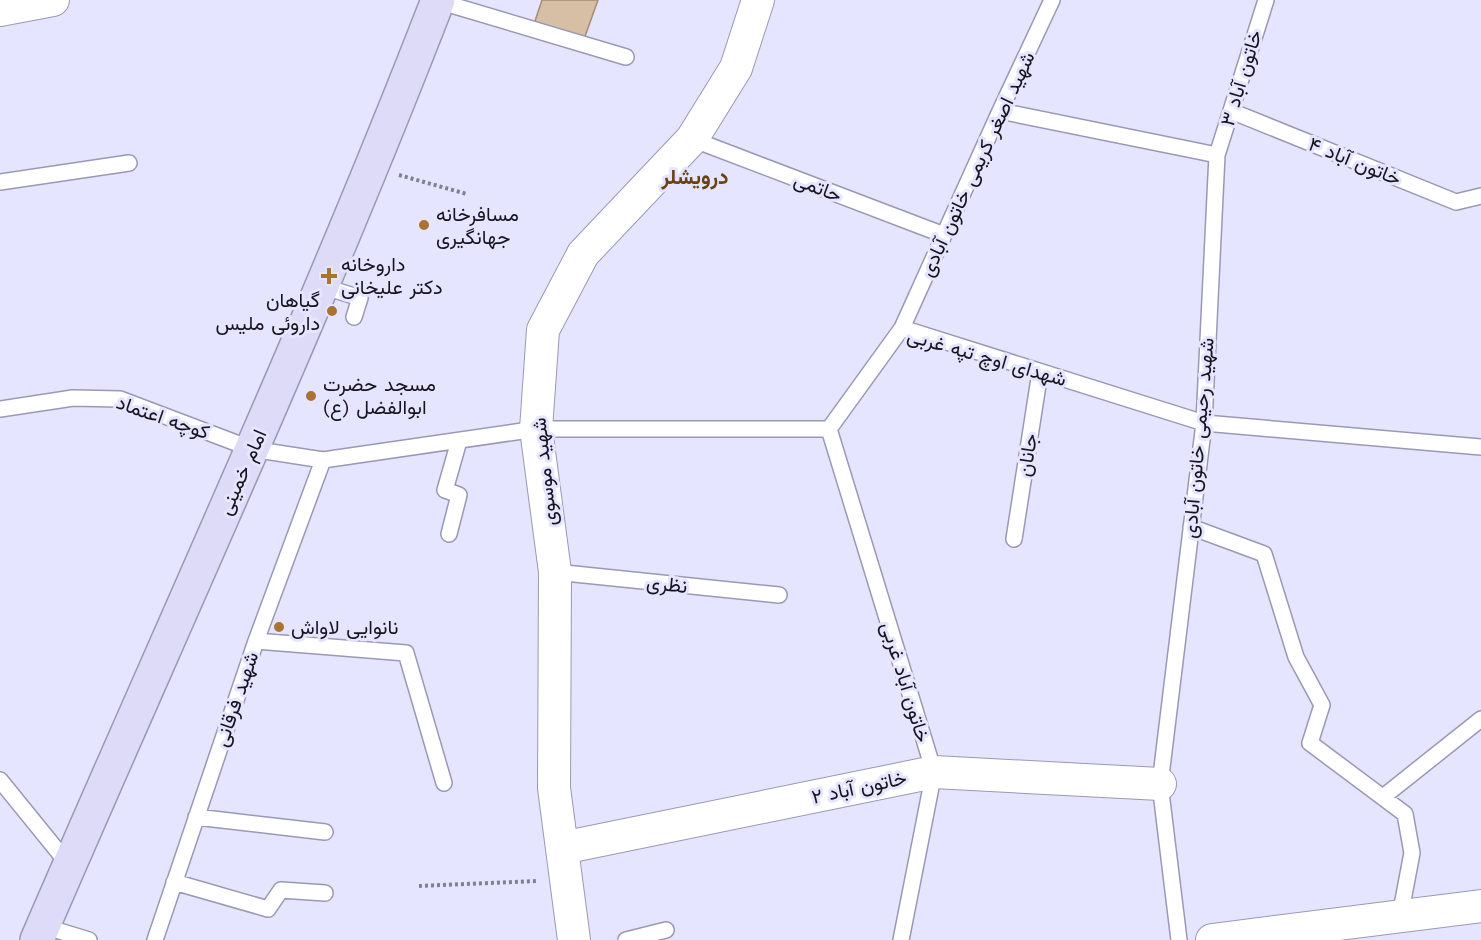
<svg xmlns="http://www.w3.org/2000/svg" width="1481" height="940" font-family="'Work Sans',Vazirmatn,sans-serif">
  <rect width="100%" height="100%" fill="#e5e5ff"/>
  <!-- building -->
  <path fill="#d7bfa6" stroke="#a48d75" stroke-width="1.5" d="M542,0H598L583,42L533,27Z"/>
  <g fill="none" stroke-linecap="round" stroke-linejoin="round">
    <!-- lane casing -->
    <g stroke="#9999b7" stroke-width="18">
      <path id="lane" d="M438,1L626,57
        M1000,111L1217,155L1204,423L1160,784L1179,940
        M1231,111L1456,202L1481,196
        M692,139L944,235
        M1217,155L1266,0
        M0,182L129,163
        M322,286L360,298L354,317
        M902,328L1000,111L1052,0
        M0,409L73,398L120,399L252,449L323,460L536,429H829L902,328L1204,423L1481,447
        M829,429L934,772L901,940
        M1191,527L1264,554L1296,657L1322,705L1310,743L1405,814L1412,853L1400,916
        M449,534L459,495L445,490L459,441
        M1014,539L1040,372
        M555,572L779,595
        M256,641L406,653L444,783
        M0,780L69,865
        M1383,797L1481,719
        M196,817L325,832
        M174,882L268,909L281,890L325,893
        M43,926L89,940
        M155,940L256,641L323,460
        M626,940L666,930"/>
    </g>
    <!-- street casing -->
    <g stroke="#9999b7" stroke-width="34">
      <path id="street" d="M0,10L53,0
        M562,848L934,772L1160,784
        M574,940L554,788L555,572L536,429L543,330L583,254L692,139L736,68L758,0
        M1212,940L1481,906"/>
    </g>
    <!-- secondary casing -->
    <g stroke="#9999b7" stroke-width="36">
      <path id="secondary" d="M37,940C172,627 315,318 438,0"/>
    </g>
    <!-- path -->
    <path stroke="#808093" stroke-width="4" stroke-dasharray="3 3" stroke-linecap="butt" d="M399,175L467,194
      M419,886L538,881"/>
    <!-- lane -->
    <use href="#lane" stroke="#fff" stroke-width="15"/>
    <!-- street -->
    <use href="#street" stroke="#fff" stroke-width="32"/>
    <!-- secondary -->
    <use href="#secondary" stroke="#dddbf8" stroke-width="33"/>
  </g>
  <!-- markers -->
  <g fill="#aa732f" stroke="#e5e5ff" stroke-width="2">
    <circle cx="424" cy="225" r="6"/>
    <path d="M326 267h6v6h6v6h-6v6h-6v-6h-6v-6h6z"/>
    <circle cx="332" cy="311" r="6"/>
    <circle cx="311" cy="396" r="6"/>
    <circle cx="279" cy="627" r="6"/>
  </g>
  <g text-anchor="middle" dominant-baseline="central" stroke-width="6" stroke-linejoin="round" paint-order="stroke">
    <!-- street labels -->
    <g font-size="20" fill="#14141f" stroke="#e5e5ff">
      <text transform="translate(1241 78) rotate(-73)">خاتون آباد ۳</text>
      <text transform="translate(1355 161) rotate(22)">خاتون آباد ۴</text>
      <text transform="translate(977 164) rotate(-65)">شهید اصغر کریمی خاتون آبادی</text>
      <text transform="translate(818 187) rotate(21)">حاتمی</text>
      <text transform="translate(987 357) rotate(16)">شهدای اوچ تپه غربی</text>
      <text transform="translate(163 417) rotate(19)">کوچه اعتماد</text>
      <text transform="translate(1198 438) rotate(-85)">شهید رحیمی خاتون آبادی</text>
      <text transform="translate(1027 455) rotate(-81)">جانان</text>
      <text transform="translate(242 472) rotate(-66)">امام خمینی</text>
      <text transform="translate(544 472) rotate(-96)">شهید موسوی</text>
      <text transform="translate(667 584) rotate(6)">نظری</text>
      <text transform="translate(906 682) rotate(73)">خاتون آباد غربی</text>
      <text transform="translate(236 699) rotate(-71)">شهید فرقانی</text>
      <text transform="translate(859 787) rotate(-12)">خاتون آباد ۲</text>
    </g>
    <!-- poi labels -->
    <g font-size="20" fill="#14141f" stroke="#e5e5ff" text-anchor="start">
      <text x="436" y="214">مسافرخانه<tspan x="436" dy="23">جهانگیری</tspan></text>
      <text x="341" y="264">داروخانه<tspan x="341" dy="23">دکتر علیخانی</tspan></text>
      <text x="320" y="300" text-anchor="end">گیاهان<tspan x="320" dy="23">داروئی ملیس</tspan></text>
      <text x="323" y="384">مسجد حضرت<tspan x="323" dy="23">ابوالفضل (ع)</tspan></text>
      <text x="291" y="627">نانوایی لاواش</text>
    </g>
    <!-- neighbourhood labels -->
    <g font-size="21" font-weight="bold" fill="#684212" stroke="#e5e5ff">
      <text x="695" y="176">درویشلر</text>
    </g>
  </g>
</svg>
